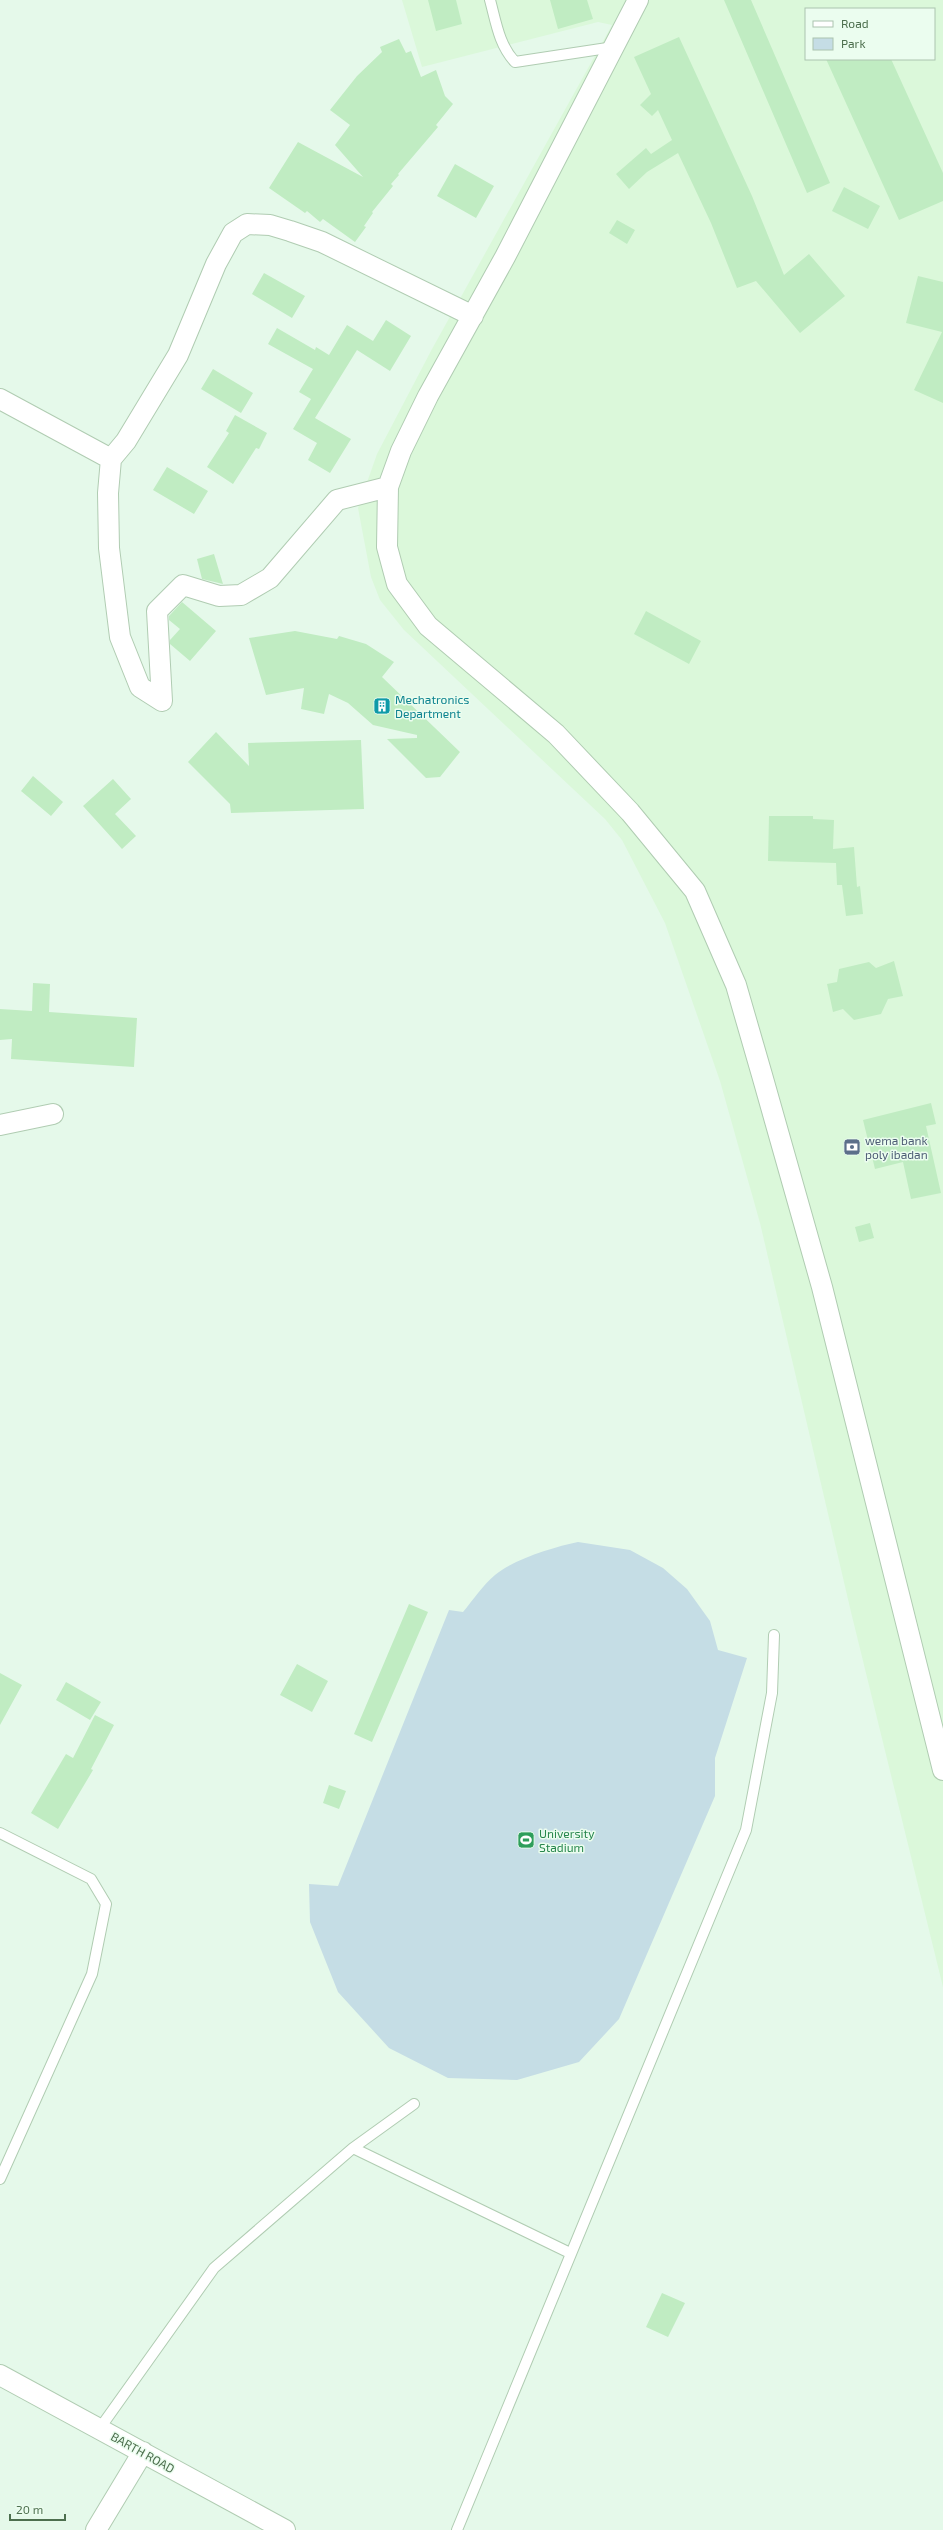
<svg xmlns="http://www.w3.org/2000/svg" width="943" height="2530" font-family="'Exo 2',sans-serif">
  <rect width="100%" height="100%" fill="#e5f9ea"/>
  <!-- commercial -->
  <path fill="#dbf8da" fill-rule="evenodd" d="M402,0H943V1987L851,1612L760,1223L720,1081L665,923L622,840L605,819L404,630L380,600L371,577L358,508L377,454L432,349L612,25L598,22L422,67ZM806,9H934V59H806Z"/>
  <!-- green -->
  <path fill="#c5dde5" d="M578,1542L630,1550L663,1568L687,1589L710,1621L718,1650L747,1658L715,1758V1796L619,2019L579,2062L517,2080L448,2078L389,2048L338,1992L310,1922L309,1884L338,1886L449,1610L463,1612C473,1600 483,1585 495,1575C514,1559 554,1547 578,1542Z"/>
  <!-- building -->
  <path fill="#c0ecc2" d="M428,0H456L462,24L436,31Z
    M550,0H587L593,19L558,29Z
    M724,0H751L830,183L807,193Z
    M679,37L752,196L784,275L809,254L845,296L800,333L756,281L737,288L711,223L678,153L647,172L629,189L616,174L646,148L651,154L672,140L658,110L652,116L640,105L651,94L634,57Z
    M399,39L406,53L411,51L421,77L436,70L445,96L453,104L436,125L438,127L398,174L399,175L391,184L393,186L372,212L373,213L364,226L366,227L355,242L323,219L320,222L307,211L305,213L269,188L298,142L363,177L335,145L350,125L330,110L357,76L382,52L380,47Z
    M826,59H891L943,173V201L899,220Z
    M455,164L494,186L476,218L437,196Z
    M844,187L880,206L868,229L832,211Z
    M617,220L635,230L627,244L609,233Z
    M264,273L305,296L292,318L252,294Z
    M918,276L943,282V403L914,390L942,332L906,323Z
    M386,320L411,336L390,371L357,350L315,418L351,439L330,473L308,460L317,443L293,429L311,399L299,392L313,369L268,344L277,328L315,350L316,347L329,355L347,325L373,341Z
    M213,369L253,393L241,413L201,389Z
    M235,415L267,433L259,449L256,448L233,484L207,467L229,433L226,431Z
    M167,467L208,491L194,514L153,490Z
    M214,554L223,584L202,579L197,559Z
    M182,602L216,631L190,661L170,644V640L180,629L169,620V616Z
    M646,611L701,641L689,664L634,634Z
    M295,631L337,639L339,636L366,644L394,662L382,677L460,752L440,777L426,778L387,739L417,738V735L373,725L348,703L329,694L324,714L301,709L304,688L266,695L249,638Z
    M216,732L249,766L248,743L361,740L364,809L231,813L230,804L188,762Z
    M33,776L63,802L51,816L21,791Z
    M113,779L131,799L115,814L136,836L122,849L83,806Z
    M769,816H813V819L834,820L833,849L854,847L857,887L860,886L863,914L846,916L842,885H837L836,863L768,861Z
    M894,961L903,996L888,999L881,1014L854,1020L843,1009L833,1012L827,984L837,982L839,969L869,962L876,968Z
    M33,983L50,984L49,1012L137,1018L134,1067L11,1059L12,1039L0,1040V1009L32,1011Z
    M931,1103L936,1124L926,1126L941,1193L911,1199L903,1162L875,1169L863,1120Z
    M870,1223L874,1238L859,1242L855,1227Z
    M409,1604L428,1612L372,1742L354,1734Z
    M297,1664L328,1681L312,1712L280,1695Z
    M0,1673L22,1685L0,1725Z
    M66,1682L101,1702L90,1720L56,1700Z
    M95,1715L114,1725L91,1769L93,1770L58,1829L31,1813L66,1754L73,1758Z
    M329,1785L346,1791L339,1809L323,1803Z
    M662,2293L685,2303L668,2337L646,2327Z"/>
  <g fill="none" stroke-linecap="round" stroke-linejoin="round">
    <!-- service casing -->
    <g stroke="#b0ccb2" stroke-width="12">
      <path id="service" d="M490,0C496,22 499,45 515,62L614,47
        M0,1833L91,1879L106,1904L92,1974L0,2179
        M353,2148L570,2253
        M100,2428L214,2268L353,2148L414,2104
        M457,2530L746,1830L772,1693L774,1635"/>
    </g>
    <!-- minor casing -->
    <g stroke="#b0ccb2" stroke-width="22">
      <path id="minor" d="M638,0L505,257L428,396L401,451L388,487L387,547L397,584L428,626L556,734L630,812L695,891L736,985L762,1075L822,1287L943,1770
        M0,399L111,459
        M388,487L337,500L270,578L241,595L219,596L183,585L157,611L162,701L140,687L120,637L109,548L108,493L111,459L126,441L178,355L216,264L233,233L247,224L270,225L290,231L322,242L473,316
        M0,1125L53,1114
        M0,2375L285,2530
        M96,2530L143,2452"/>
    </g>
    <!-- service -->
    <use href="#service" stroke="#fff" stroke-width="10"/>
    <!-- minor -->
    <use href="#minor" stroke="#fff" stroke-width="20"/>
  </g>
  <!-- icons -->
  <defs>
    <g id="building-square" transform="scale(0.9)"><rect x="-9" y="-9" width="18" height="18" rx="4" fill="#0f9aa8" stroke="#ebfdef"/><path d="M-4-6H4V6H1V3H-1V6H-4ZM-2.5-4.3h1.7v1.8h-1.7ZM.8-4.3h1.7v1.8H.8ZM-2.5-1h1.7V.8h-1.7ZM.8-1h1.7V.8H.8Z" fill="#fff"/></g>
    <g id="bank-square" transform="scale(0.9)"><rect x="-9" y="-9" width="18" height="18" rx="4" fill="#5c6f8a" stroke="#ebfdef"/><path d="M-6-4H6V4H-6ZM0-2.3a2.3 2.3 0 1 0 0 4.6a2.3 2.3 0 1 0 0-4.6Z" fill="#fff"/></g>
    <g id="stadium-square" transform="scale(0.9)"><rect x="-9" y="-9" width="18" height="18" rx="4" fill="#2e9e5b" stroke="#ebfdef"/><path d="M0-5a6.5 5 0 1 0 0 10a6.5 5 0 1 0 0-10ZM-3.5-1.8h7v3.6h-7Z" fill="#fff"/></g>
  </defs>
  <g fill-rule="evenodd">
    <use href="#building-square" x="382" y="706"/>
    <use href="#bank-square" x="852" y="1147"/>
    <use href="#stadium-square" x="526" y="1840"/>
  </g>
  <g text-anchor="middle" dominant-baseline="central" stroke-width="3" stroke-linejoin="round" paint-order="stroke">
    <!-- culture labels -->
    <g font-size="12" fill="#0d838f" stroke="#ebfdef" text-anchor="start">
      <text x="395" y="699">Mechatronics<tspan x="395" dy="14">Department</tspan></text>
    </g>
    <!-- service labels -->
    <g font-size="12" fill="#4e5e75" stroke="#ebfdef" text-anchor="start">
      <text x="865" y="1140">wema bank<tspan x="865" dy="14">poly ibadan</tspan></text>
    </g>
    <!-- leisure labels -->
    <g font-size="12" fill="#27864d" stroke="#ebfdef" text-anchor="start">
      <text x="539" y="1833">University<tspan x="539" dy="14">Stadium</tspan></text>
    </g>
    <!-- street labels -->
    <g font-size="12" fill="#4d6f4e" stroke="#ebfdef">
      <text transform="translate(143 2452) rotate(29)">BARTH ROAD</text>
    </g>
  </g>
  <!-- legend -->
  <rect x="805" y="8" width="130" height="52" fill="#ebfdef" stroke="#acc4af"/>
  <rect x="813" y="21" width="20" height="6" fill="#ffffff" stroke="#acc4af"/>
  <text x="841" y="28" font-size="12" fill="#4d6f4e">Road</text>
  <rect x="813" y="38" width="20" height="12" fill="#c5dde5" stroke="#acc4af"/>
  <text x="841" y="48" font-size="12" fill="#4d6f4e">Park</text>
  <!-- scale -->
  <path d="M10 2514v6h55v-6" fill="none" stroke="#4d6f4e" stroke-width="2"/>
  <text x="16" y="2514" font-size="12" fill="#4d6f4e" stroke="#ebfdef" stroke-width="3" paint-order="stroke">20 m</text>
</svg>
